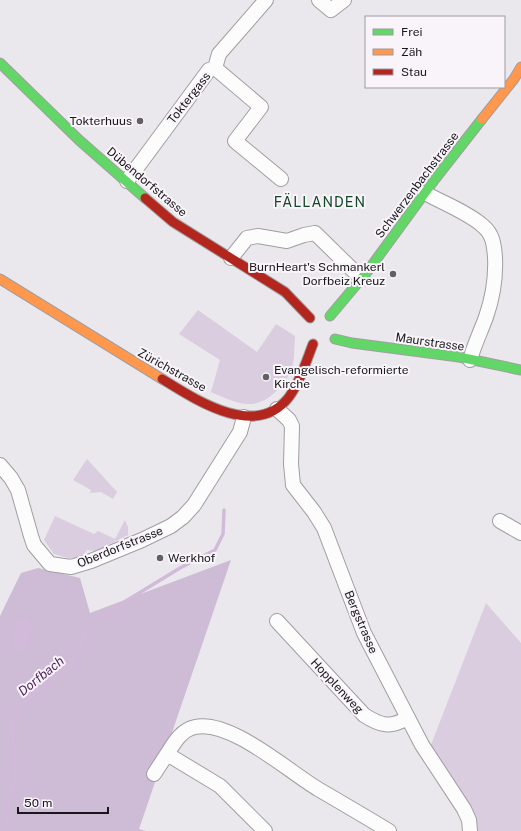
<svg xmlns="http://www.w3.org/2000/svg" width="521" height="831" font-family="'Public Sans',sans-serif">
  <rect width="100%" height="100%" fill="#eae8ec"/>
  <!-- green -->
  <path fill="#dacddf" d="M198,310L257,352L276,324L295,336C294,348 295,363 290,373C281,389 266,405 247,404C234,403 223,397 211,392L220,360L179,334Z
    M87,459L117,492L113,499L101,492L90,493L91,490L73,480Z
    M55,516L94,534L98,531L115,539L125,520L128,527V535L96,551L87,550L82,557L68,558L54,554L44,540Z
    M486,603L521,643V831H463L464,818L427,755Z"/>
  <!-- forest -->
  <path fill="#cebbd5" d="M231,560L139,829L146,831H0V616L21,573L38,568L80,578L90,613Z"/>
  <!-- water -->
  <path fill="#d2bada" d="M28,617L33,626L28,646L23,653L10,644L17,621Z"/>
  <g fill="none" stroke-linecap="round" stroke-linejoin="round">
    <!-- stream -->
    <path stroke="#d2bada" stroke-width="3.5" d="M0,830L8,819V804L16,777L12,722L21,705L73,662L88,629L103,615L180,568L215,550L223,534L224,510"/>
    <!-- street casing -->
    <g stroke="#a09ea1" stroke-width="16">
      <path id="street" d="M319,0L331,10L344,0
        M215,68L261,107L235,141L281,179
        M215,68L219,54L266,0
        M127,181L209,70L215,68
        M425,193C443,203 469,213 483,226C493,234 494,245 495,257C496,277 493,297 486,317C481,331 474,345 470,360
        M231,258L247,238L258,236L287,241L304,235L315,233L362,279
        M277,409L289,420L292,426L291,464L293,485L314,512L324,528L364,633L422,745L464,809L469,820L470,831
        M0,465L11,478L18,490L31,536L34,545L50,564L71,567L91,561L142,540L171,526L183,517L194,505L240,432L244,417
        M500,521L521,533
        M277,621L364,715C381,726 390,728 408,718
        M154,774L167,754
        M265,831L220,786L167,754C174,743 181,730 195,727C230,719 288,771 318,789C342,803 366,817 389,831"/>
    </g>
    <!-- fast casing -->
    <g stroke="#a09ea1" stroke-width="11">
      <path id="fast" d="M0,63L79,140L145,198
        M330,316L367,272L435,179L482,119
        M335,339L352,343L459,357L521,370"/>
    </g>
    <!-- slow casing -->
    <g stroke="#a09ea1" stroke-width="11">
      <path id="slow" d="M482,119L514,79L521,67
        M0,279L162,379"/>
    </g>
    <!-- jam casing -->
    <g stroke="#a09ea1" stroke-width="11">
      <path id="jam" d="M145,198L173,222L285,292L310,318
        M162,379C196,400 256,440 289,397C300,382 306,362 313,344"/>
    </g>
    <!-- street -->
    <use href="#street" stroke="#fcfcfc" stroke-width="14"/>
    <!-- fast -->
    <use href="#fast" stroke="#63d668" stroke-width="9"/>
    <!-- slow -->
    <use href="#slow" stroke="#ff974d" stroke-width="9"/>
    <!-- jam -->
    <use href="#jam" stroke="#b3261e" stroke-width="9"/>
  </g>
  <!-- markers -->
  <g fill="#626063" stroke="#f8f4fa" stroke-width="1.5">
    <circle cx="140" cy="121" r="4"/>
    <circle cx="393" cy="274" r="4"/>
    <circle cx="266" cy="377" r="4"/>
    <circle cx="160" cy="558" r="4"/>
  </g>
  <g text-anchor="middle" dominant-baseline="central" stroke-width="4" stroke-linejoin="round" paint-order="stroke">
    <!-- street labels -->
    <g font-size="12" fill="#181719" stroke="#f8f4fa">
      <text transform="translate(189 98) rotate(-52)">Toktergass</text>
      <text transform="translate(147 182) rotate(40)">Dübendorfstrasse</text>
      <text transform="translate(417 185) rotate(-53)">Schwerzenbachstrasse</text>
      <text transform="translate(430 342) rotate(8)">Maurstrasse</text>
      <text transform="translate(172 370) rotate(29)">Zürichstrasse</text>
      <text transform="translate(120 547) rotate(-22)">Oberdorfstrasse</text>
      <text transform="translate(361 622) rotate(67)">Bergstrasse</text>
      <text transform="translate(337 686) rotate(47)">Hopplenweg</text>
    </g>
    <!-- poi labels -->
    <g font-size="12" fill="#181719" stroke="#f8f4fa" text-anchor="end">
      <text x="132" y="121">Tokterhuus</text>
      <text x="385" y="267">BurnHeart's Schmankerl<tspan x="385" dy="14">Dorfbeiz Kreuz</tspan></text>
      <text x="274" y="370" text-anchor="start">Evangelisch-reformierte<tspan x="274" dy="14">Kirche</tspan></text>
      <text x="168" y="558" text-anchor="start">Werkhof</text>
    </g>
    <!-- water labels -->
    <g font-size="13" font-style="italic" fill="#50265e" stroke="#f8f4fa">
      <text transform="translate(41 676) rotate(-39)">Dorfbach</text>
    </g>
    <!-- quarter labels -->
    <g font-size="14" letter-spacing="1" fill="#124827" stroke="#f8f4fa">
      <text x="320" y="202">FÄLLANDEN</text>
    </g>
  </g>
  <!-- legend -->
  <rect x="365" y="16" width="140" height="72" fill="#f8f4fa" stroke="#9e9ca0"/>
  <rect x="373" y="29" width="20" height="6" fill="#63d668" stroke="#9e9ca0"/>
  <text x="401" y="36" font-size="12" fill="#181719">Frei</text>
  <rect x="373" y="49" width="20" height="6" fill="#ff974d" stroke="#9e9ca0"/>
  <text x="401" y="56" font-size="12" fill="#181719">Zäh</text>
  <rect x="373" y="69" width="20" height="6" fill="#b3261e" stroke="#9e9ca0"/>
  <text x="401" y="76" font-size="12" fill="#181719">Stau</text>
  <!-- scale -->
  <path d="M18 807v6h90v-6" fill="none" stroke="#181719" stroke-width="2"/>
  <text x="24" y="807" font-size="12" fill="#181719" stroke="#f8f4fa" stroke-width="3" paint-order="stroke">50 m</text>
</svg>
